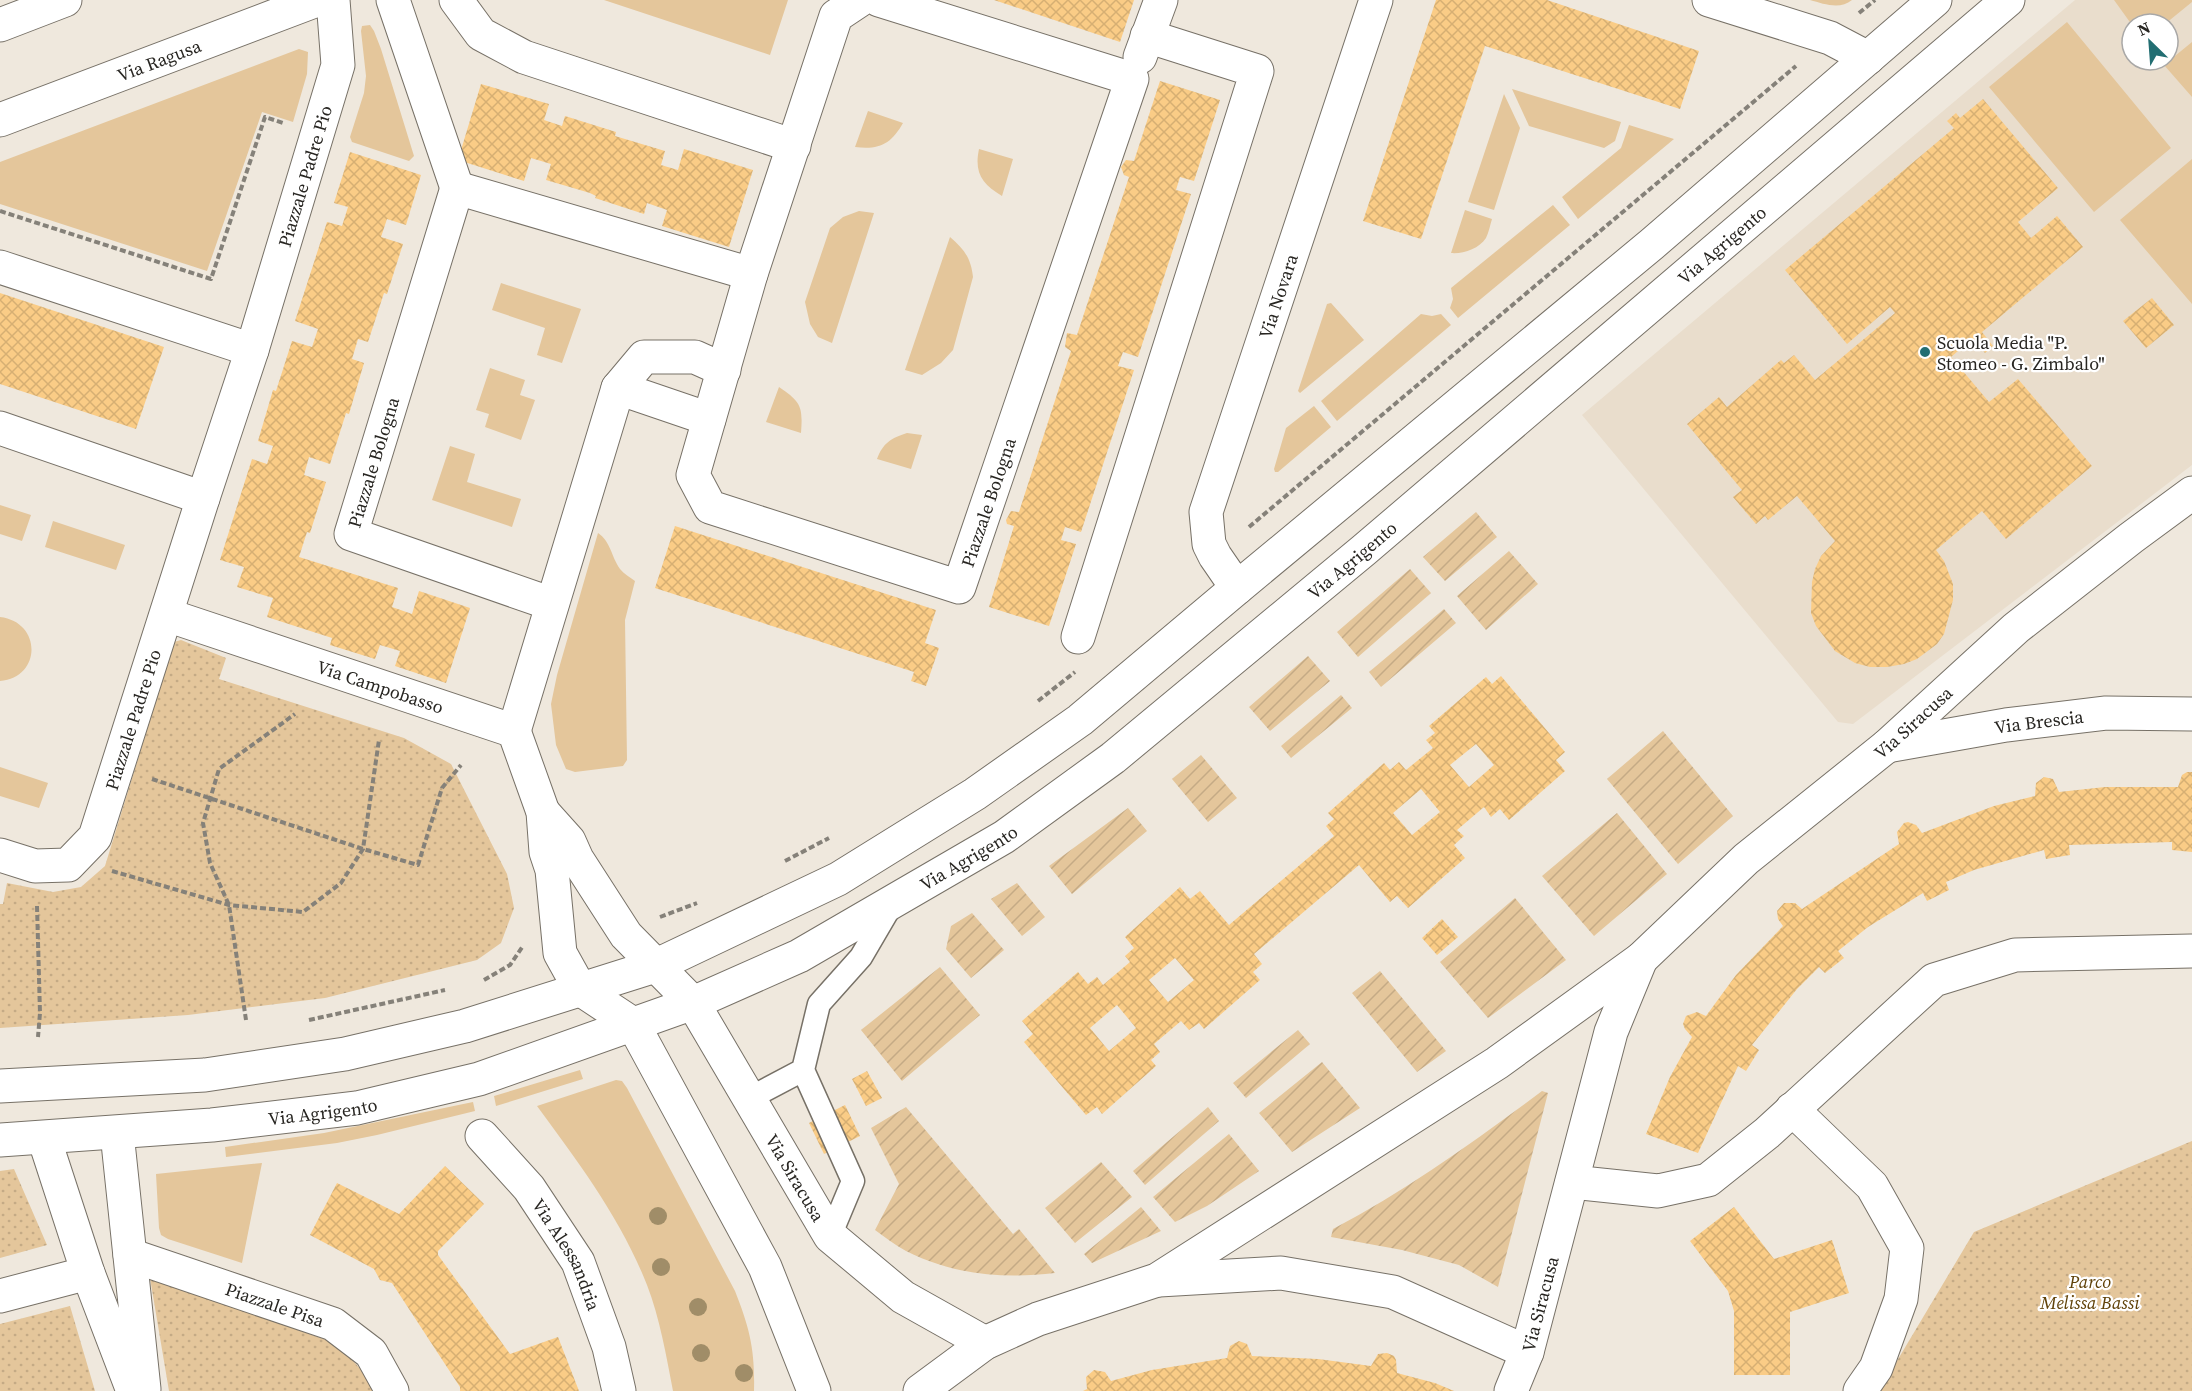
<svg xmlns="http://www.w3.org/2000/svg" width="2192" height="1391" font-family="'Source Serif 4',serif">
  <defs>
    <pattern id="park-dots" width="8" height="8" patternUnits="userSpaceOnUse" patternTransform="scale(1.5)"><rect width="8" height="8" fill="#e4c69b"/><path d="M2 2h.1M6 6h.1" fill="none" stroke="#c4aa85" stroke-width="1.8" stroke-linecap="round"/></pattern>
    <pattern id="garden-furrows" width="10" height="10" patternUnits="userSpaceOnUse" patternTransform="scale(1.5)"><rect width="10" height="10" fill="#e4c69b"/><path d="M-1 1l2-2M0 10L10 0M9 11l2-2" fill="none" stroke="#c4aa85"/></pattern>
    <pattern id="building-cross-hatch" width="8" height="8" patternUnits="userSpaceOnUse" patternTransform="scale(1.5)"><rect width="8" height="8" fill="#facc86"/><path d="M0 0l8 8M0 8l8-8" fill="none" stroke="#d6af73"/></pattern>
  </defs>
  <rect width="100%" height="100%" fill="#efe8dd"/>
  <!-- built -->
  <path fill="#e9ddcc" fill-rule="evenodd" d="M2075,0H2192V465L1853,724L1838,722L1582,415ZM2132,24H2168V60H2132Z"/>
  <!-- grass -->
  <path fill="#e4c69b" d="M604,0H788L770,55Z
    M1810,0H1852C1840,10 1824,4 1810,0Z
    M2114,0H2192V2L2165,24L2132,25Z
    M2067,22L2171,148L2094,212L1989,87Z
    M370,25L374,31L381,49L414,156L409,161L352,142L350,137L364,93L366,76L361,31L362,26Z
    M2192,42V97L2164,65Z
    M299,49L308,52L307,74L293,122L262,112L207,271L0,204V162Z
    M1512,89L1621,122L1615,141L1604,148L1529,126Z
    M1504,94L1520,128L1494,210L1468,202Z
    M868,111L903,123C891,144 880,150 855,147Z
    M1629,125L1674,139L1578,219L1562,197L1621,148Z
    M979,149L1013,159L1002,196C982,184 974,173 979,149Z
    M2192,159V304L2120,220Z
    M1553,205L1570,225L1458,318L1450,308L1453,299L1451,288Z
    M1465,210L1492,219C1490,225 1489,232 1486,238C1479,249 1463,254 1451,253Z
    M859,211L874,213L832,343L818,337L810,324L805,302L830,228L843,217Z
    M950,237C964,249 971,258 973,277L953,350L941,363L922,375L905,370Z
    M501,283L581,309L562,363L537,355L545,328L492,310Z
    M1331,303L1364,340L1300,393L1298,391L1327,304Z
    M1421,314L1432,316L1441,314L1451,325L1337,421L1321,401Z
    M490,368L525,380L520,395L535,400L521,440L485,427L489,414L476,410Z
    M779,387C801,402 803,406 801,433L766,422Z
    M1314,406L1331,427L1278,472H1275L1274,469L1286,428Z
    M907,433L922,435L911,469L877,459C883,443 891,438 907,433Z
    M450,446L475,454L467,482L521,499L512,527L432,500Z
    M0,505L31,515L22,541L0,534Z
    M53,521L125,545L116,570L45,547Z
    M598,533C611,542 611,556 620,569C624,574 630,577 635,581L625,620L627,760L623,766L575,772L566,769L556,745L551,704L557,675Z
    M0,617C42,622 42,677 0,681Z
    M0,767L48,783L39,808L0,796Z
    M580,1070L583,1079L496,1106L494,1096Z
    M616,1080L622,1081L627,1088L735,1291C750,1329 755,1350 754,1391H673C666,1355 660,1319 647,1285C621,1219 579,1163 537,1106Z
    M473,1102L475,1111L377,1135L337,1143L226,1157L225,1147L324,1133Z
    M262,1163L242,1263L168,1239L161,1235L159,1228L156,1174Z"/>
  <!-- park -->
  <path fill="url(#park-dots)" d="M181,640L226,658L219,679L404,738L451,764L507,874L514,908L501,943L477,960L325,998L188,1015L0,1028V904H3L7,883L53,892L81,887L105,866L174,642Z
    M2192,1141V1391H1879L1974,1232Z
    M14,1169L47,1245L0,1258V1171Z
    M150,1278L332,1342C351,1357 363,1369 374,1391H169Z
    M70,1306L95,1391H0V1324Z"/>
  <!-- garden -->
  <path fill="url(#garden-furrows)" d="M1476,512L1497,537L1445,581L1423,557Z
    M1509,551L1538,584L1486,630L1457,596Z
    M1410,569L1431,593L1358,657L1337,632Z
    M1444,609L1456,623L1381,687L1369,672Z
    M1308,656L1330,681L1270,731L1249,707Z
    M1341,695L1352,708L1291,758L1281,746Z
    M1663,731L1733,816L1678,864L1607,779Z
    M1201,755L1237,798L1208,822L1172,779Z
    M1128,808L1147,831L1072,894L1049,866Z
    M1617,813L1667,874L1594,936L1542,876Z
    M1017,883L1045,917L1022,936L991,899Z
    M1515,898L1566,960L1488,1018L1440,962Z
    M972,913L1004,950L971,978L946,949L951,926Z
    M940,967L980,1015L902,1081L861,1030Z
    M1380,971L1446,1051L1417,1072L1352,993Z
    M1298,1030L1310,1044L1246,1098L1233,1083Z
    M1322,1062L1360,1108L1292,1152L1259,1113Z
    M1542,1091L1548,1093L1498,1287L1459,1265L1402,1250L1331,1237L1333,1229C1407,1190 1475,1141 1542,1091Z
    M906,1107L1013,1234L1019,1229L1055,1273C1004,1279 953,1275 906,1251C895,1245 885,1237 875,1230L899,1184L871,1128Z
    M1208,1107L1219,1121L1145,1185L1133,1171Z
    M1229,1134L1259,1171L1207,1206L1175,1222L1153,1197Z
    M1101,1162L1132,1197L1075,1243L1045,1208Z
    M1141,1207L1161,1231L1092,1263L1084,1254Z"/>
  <!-- building -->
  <path fill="url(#building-cross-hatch)" fill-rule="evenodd" d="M994,0H1134L1120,42Z
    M1436,0H1547L1699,51L1680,109L1485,46L1421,239L1363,221Z
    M1160,81L1220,100L1194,181L1180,177L1176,190L1191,194L1138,357L1123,352L1118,366L1134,370L1081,532L1065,527L1061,540L1076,544L1049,626L989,607L1014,526L1007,524L1006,520L1011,511L1019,512L1071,351L1065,347L1067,333L1077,335L1129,177L1124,175L1121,167L1126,160L1134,161Z
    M481,84L549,104L544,120L562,126L565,116L616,132L615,136L665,151L661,165L678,170L684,149L753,170L729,247L662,226L667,210L647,203L644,214L595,198L596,196L590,193L546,180L551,164L531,158L524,181L458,160Z
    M1983,99L2058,188L2018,222L2031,238L2057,216L2083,247L1982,332L1993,346L1985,353L1972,339L1951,357L1989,402L2018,379L2092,466L2006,539L1982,511L1936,550L1944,561L1953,584V600L1944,634L1937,644L1917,659L1904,664L1887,667H1870L1855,663L1835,651L1816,626L1811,613L1812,582L1815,569L1821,556L1835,541L1797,496L1768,520L1765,516L1756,524L1733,497L1742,490L1687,424L1719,397L1727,407L1781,360L1784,363L1794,355L1815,380L1895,313L1890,307L1847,344L1785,270L1954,128L1947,121L1956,113L1960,118Z
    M350,152L421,175L406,225L387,219L381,237L403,244L387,294L384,293L368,342L358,339L352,359L364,363L349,414L346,413L330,464L309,457L304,475L326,482L310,533L307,532L299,557L398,588L392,607L412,614L419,591L470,608L446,683L395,666L400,651L380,645L375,659L330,645L332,638L267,617L273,598L237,587L244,567L220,560L252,459L267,464L273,446L258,441L273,390L276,391L292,341L312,347L318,329L295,321L327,222L342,226L348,207L334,203Z
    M0,293L164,347L136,429L0,384Z
    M2152,298L2174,325L2146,348L2123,321Z
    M675,526L936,610L925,643L939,648L926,686L911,681L914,672L655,588Z
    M1501,676L1565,752L1556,760L1565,771L1509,820L1500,809L1491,817L1484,807L1457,830L1464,836L1454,845L1465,858L1408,908L1397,896L1390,902L1359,865L1254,954L1262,964L1253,972L1260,980L1204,1029L1199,1023L1189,1030L1181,1021L1154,1044L1160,1052L1151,1060L1156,1066L1102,1114L1097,1107L1086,1115L1024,1042L1033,1034L1022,1021L1078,972L1088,984L1097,977L1103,985L1130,962L1125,956L1134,948L1125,937L1180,887L1190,899L1200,891L1229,925L1334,836L1326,826L1334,819L1328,813L1384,763L1390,770L1399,762L1406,770L1433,748L1426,740L1435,733L1429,726L1486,677L1492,684ZM1476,744L1494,765L1469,787L1450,765ZM1421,789L1440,812L1412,835L1393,813ZM1175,958L1194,980L1168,1002L1149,980ZM1117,1005L1136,1028L1109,1051L1090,1028Z
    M2187,772H2192V852L2172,850V842L2069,845L2070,855L2046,859L2044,850L1974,870L1946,882L1949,890L1927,901L1923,893L1868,927L1838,951L1844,958L1825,973L1819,967L1797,989L1752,1045L1759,1050L1746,1071L1738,1066L1698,1153L1646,1134L1670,1077L1692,1037L1685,1029L1683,1024L1686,1016L1697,1012L1706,1016L1736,975L1783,926L1778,919L1777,911L1784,903H1795L1802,909L1899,844L1897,832L1904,823L1908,822L1916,825L1922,833L1994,806L2035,796L2036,783L2044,777L2053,779L2059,792L2105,787H2178L2182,775Z
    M1442,919L1458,937L1437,955L1422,938Z
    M867,1071L882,1098L866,1106L852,1079Z
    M845,1105L860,1136L824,1154L809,1123Z
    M445,1166L484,1204L438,1251V1255L510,1354L558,1337L579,1391H460V1387L392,1283L380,1280L374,1269L310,1235L337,1183L399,1214Z
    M1734,1207L1774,1259L1832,1240L1849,1293L1790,1312V1375H1734V1311L1728,1291L1690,1241Z
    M1239,1341L1247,1344L1252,1356L1318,1359L1371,1366L1378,1354L1387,1353L1394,1356L1396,1360L1397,1373L1435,1383L1454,1391H1083L1087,1389L1086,1377L1094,1370L1105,1372L1111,1381L1152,1370L1227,1358L1230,1346Z"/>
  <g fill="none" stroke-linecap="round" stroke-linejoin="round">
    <!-- lane casing -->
    <g stroke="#777167" stroke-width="25">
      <path id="lane" d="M750,1098L803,1070
        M830,1236L853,1181L803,1070L819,1004L861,957L892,904"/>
    </g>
    <!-- street casing -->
    <g stroke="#777167" stroke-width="35">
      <g id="street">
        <path d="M393,0L457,188"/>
        <path d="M456,0L481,34L524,57L794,146"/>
        <path id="s1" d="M860,0L836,16L751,274L693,475L710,507L959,587L1132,79L879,0"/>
        <path d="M1709,0L1830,38L1868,58"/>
        <path d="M0,25L65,0"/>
        <path d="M1140,57L1161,0"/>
        <path id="s2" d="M0,120L317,0"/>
        <path d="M0,267L252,350"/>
        <path d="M618,388L709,419"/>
        <path d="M0,428L203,498"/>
        <path id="s3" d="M1237,588L1215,556L1209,544L1206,512L1376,0"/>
        <path id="s4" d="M552,604L351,534L457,188L751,274"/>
        <path id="s5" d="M167,615L514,731L543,812L546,852L552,870L560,953L580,989L633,1024L765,1267L814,1391"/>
        <path d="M1078,637L1257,71L1147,36"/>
        <path d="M514,731L618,388L644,357H695L724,370"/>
        <path id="s6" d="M1887,746L2006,725L2106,713L2192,714"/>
        <path id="s7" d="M543,812L569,841L577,859L626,935L693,1003L830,1236L903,1297L985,1343"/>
        <path id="s8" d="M0,855L35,866L68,865L95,837L203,498L252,350L338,65L333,0"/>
        <path d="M0,1086L205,1075L345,1054L465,1026L655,966L838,879L975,794L1080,720L1237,588L1652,244L1935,0"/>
        <path d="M1792,1109L1872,1186L1907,1248L1901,1299L1876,1368L1860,1391"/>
        <path d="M117,1133L144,1389"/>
        <path id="s9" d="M482,1136L529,1188L578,1262L609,1347L619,1391"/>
        <path d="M44,1138L88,1273L133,1391"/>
        <path id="s10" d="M0,1140L212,1125L357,1108L479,1079L693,1003L799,956L1004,837L1113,758L1364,550L2008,0"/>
        <path d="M1572,1182L1658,1191L1708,1180L1767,1133L1934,980L2015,955L2191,951"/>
        <path id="s11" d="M130,1255L333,1324L371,1353L392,1391"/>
        <path d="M1159,1280L1281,1273L1393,1292L1527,1352"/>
        <path d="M0,1296L88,1273"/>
        <path id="s12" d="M920,1391L985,1343L1038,1319L1157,1280L1497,1063L1641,959L1746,859L1887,746L2016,628L2131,538L2192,493"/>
        <path id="s13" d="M1511,1391L1527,1352L1611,1032L1641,959"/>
      </g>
    </g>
    <!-- path -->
    <path stroke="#858179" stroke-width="4" stroke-dasharray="6 3" stroke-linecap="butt" d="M1859,13L1875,0
      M0,211L211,279L265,117L283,123
      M1249,527L1796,66
      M1038,701L1075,672
      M152,779L363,849L418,865L442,788L461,765
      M785,861L829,838
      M112,871L229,905L303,912L341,883L363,849L379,740
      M37,906L40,1013L38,1037
      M660,917L697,903
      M484,980L510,965L523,946
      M246,1020L229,905L210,863L203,823L219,769L295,714
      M309,1020L445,990"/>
    <!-- lane -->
    <use href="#lane" stroke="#fff" stroke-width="22"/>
    <!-- street -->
    <use href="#street" stroke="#fff" stroke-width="33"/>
  </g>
  <!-- trees -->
  <g fill="#a08d68">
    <circle cx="658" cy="1216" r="9"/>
    <circle cx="661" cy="1267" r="9"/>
    <circle cx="698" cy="1307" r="9"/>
    <circle cx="701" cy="1353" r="9"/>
    <circle cx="744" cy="1373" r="9"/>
  </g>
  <!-- markers -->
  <circle fill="#226e72" stroke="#fff" stroke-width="2" cx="1925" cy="352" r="6"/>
  <g text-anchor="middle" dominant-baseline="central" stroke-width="4.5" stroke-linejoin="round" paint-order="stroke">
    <!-- street labels -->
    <g font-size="18" fill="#282622" stroke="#fff">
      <text stroke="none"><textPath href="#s2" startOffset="170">Via Ragusa</textPath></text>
      <text stroke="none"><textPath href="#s8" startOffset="802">Piazzale Padre Pio</textPath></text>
      <text stroke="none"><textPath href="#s10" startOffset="1995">Via Agrigento</textPath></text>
      <text stroke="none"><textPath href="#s3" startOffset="312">Via Novara</textPath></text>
      <text stroke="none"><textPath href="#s4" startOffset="288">Piazzale Bologna</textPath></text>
      <text stroke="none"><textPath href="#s1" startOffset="897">Piazzale Bologna</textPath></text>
      <text stroke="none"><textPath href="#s10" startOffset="1509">Via Agrigento</textPath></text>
      <text stroke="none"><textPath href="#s5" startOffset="225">Via Campobasso</textPath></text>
      <text stroke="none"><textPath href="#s8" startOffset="232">Piazzale Padre Pio</textPath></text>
      <text stroke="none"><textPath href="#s12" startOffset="1206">Via Siracusa</textPath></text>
      <text stroke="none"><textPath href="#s6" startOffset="154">Via Brescia</textPath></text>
      <text stroke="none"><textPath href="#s10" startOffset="1023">Via Agrigento</textPath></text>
      <text stroke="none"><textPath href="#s10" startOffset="324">Via Agrigento</textPath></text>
      <text stroke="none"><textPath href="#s7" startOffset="447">Via Siracusa</textPath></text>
      <text stroke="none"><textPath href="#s9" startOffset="147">Via Alessandria</textPath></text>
      <text stroke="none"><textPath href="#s13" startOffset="92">Via Siracusa</textPath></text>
      <text stroke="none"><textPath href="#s11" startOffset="153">Piazzale Pisa</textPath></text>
    </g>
    <!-- poi labels -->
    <g font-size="18" fill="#282622" stroke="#fff" text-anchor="start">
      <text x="1937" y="342">Scuola Media "P.<tspan x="1937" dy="21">Stomeo - G. Zimbalo"</tspan></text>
    </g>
    <!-- park labels -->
    <g font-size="18" font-style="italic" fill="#604209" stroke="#fff">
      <text x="2090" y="1281">Parco<tspan x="2090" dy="21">Melissa Bassi</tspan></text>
    </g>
  </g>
  <!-- north arrow -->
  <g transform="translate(2150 42) rotate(335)"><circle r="28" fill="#ffffff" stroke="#a9a8a7" stroke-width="1.5"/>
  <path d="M0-4.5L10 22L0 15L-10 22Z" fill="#226e72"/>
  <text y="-9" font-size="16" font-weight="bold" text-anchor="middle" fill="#282622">N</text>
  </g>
</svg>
